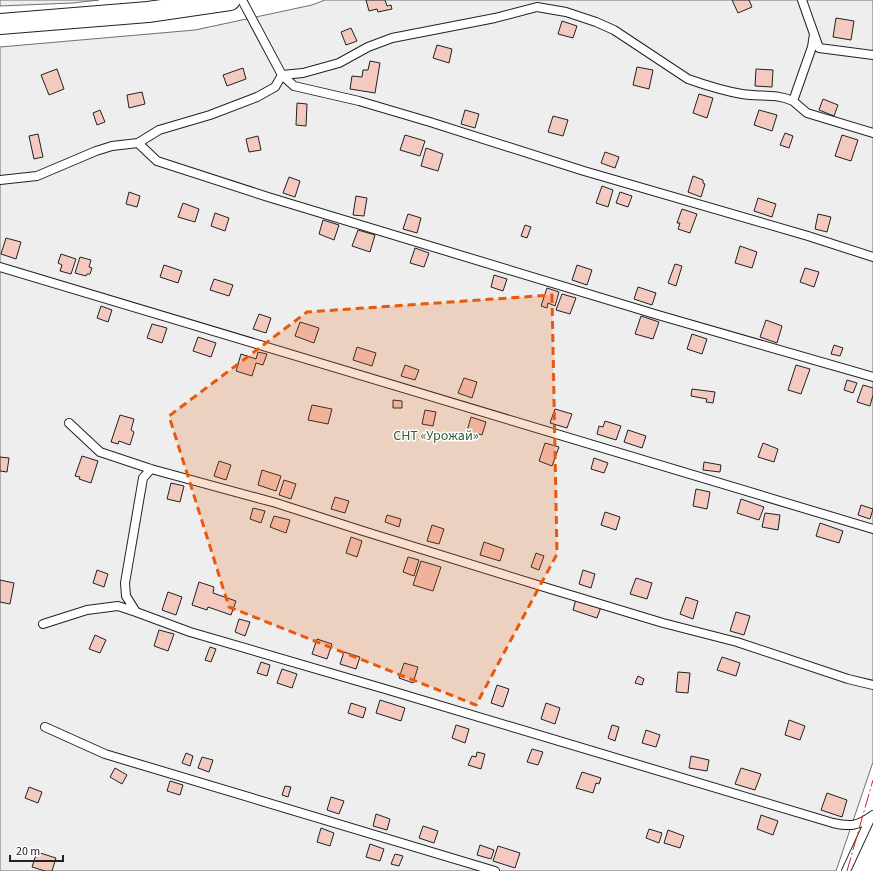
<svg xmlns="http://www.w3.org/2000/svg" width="873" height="871" font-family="'Source Sans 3',sans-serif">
  <rect width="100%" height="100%" fill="#fff"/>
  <!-- green -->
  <path fill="#eee" stroke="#6f6f6f" d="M0,0H99L73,3L0,6Z
    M325,0H873V762L836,871H0V47L195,30L312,5Z"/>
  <!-- building -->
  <path fill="#f3c9c0" stroke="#222" d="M366,0H385L387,6L391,5L392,9L378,12L377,9L369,11Z
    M732,0H749L752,7L738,13Z
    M836,18L854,21L851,40L833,37Z
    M562,21L577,26L573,38L558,34Z
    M351,28L357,41L346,45L341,32Z
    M437,45L452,49L449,63L433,58Z
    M370,61L380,63L375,93L350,89L352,76L362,77L363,70H368Z
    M637,67L653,70L649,89L633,85Z
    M243,68L246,79L227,86L223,75Z
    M57,69L64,89L49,95L41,75Z
    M756,69L773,70L772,87L755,86Z
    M142,92L145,104L129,108L127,95Z
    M699,94L713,98L707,118L693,113Z
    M823,99L838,105L834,116L819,110Z
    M297,103L307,104L306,126L296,125Z
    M100,110L105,122L97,125L93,113Z
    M465,110L479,114L475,128L461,124Z
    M759,110L777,115L772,131L754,125Z
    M553,116L568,120L563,136L548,132Z
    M785,133L793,136L789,148L780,145Z
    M38,134L43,157L34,159L29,136Z
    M405,135L425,141L420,156L400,150Z
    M842,135L858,140L851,161L835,156Z
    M258,136L261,150L249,152L246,139Z
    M426,148L443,154L438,171L421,166Z
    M605,152L619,157L615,168L601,163Z
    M693,176L703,180V183L705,184L701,197L688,192Z
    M289,177L300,181L295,197L283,193Z
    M602,186L613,190L608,207L596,203Z
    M129,192L140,196L137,207L126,204Z
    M620,192L632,196L628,207L616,203Z
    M356,196L367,198L364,216L353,215Z
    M758,198L776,204L772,217L754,211Z
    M183,203L199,209L195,222L178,217Z
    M682,209L697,214L690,233L678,229L680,223H677Z
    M215,213L229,218L225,231L211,226Z
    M408,214L421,218L417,233L403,229Z
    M818,214L831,217L827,232L815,229Z
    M323,220L339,225L334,240L319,234Z
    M525,225L531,227L527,238L521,236Z
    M358,230L375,235L370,252L352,246Z
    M6,238L21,242L16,259L1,254Z
    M740,246L757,252L752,268L735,263Z
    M415,248L429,253L424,267L410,263Z
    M61,254L76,259L71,274L60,271L62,265L58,263Z
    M80,257L91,260L89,267L92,268L90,274H87L86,276L75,273Z
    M675,264L682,266L676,286L668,283Z
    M164,265L182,271L178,283L160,277Z
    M577,265L592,270L587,285L572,280Z
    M805,268L819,272L814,287L800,282Z
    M494,275L507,279L503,291L491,287Z
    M214,279L233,285L229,296L210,290Z
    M638,287L656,293L652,305L634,299Z
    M547,288L559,292L555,306L548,303L547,308L541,306Z
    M562,294L576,298L570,314L556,310Z
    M101,306L112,310L108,322L97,318Z
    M259,314L271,318L266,333L253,329Z
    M641,316L659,322L653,339L635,334Z
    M766,320L782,326L777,343L760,337Z
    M300,322L319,328L314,343L295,336Z
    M152,324L167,328L162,343L147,338Z
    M692,334L707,339L702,354L687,349Z
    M198,337L216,343L211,357L193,351Z
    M834,345L843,348L840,356L831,354Z
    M357,347L376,353L372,366L353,360Z
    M258,352L267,354L263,365L256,363L252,376L236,371L241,354L256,359Z
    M405,365L419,370L415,380L401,376Z
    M796,365L810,369L801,394L788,390Z
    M464,378L477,382L472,398L458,393Z
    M847,380L857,383L853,393L844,390Z
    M863,385L873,388V395L870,406L857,402Z
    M692,389L715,392L713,403L706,402L707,399L691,396Z
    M393,400L402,401V408H393Z
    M312,405L332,409L328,424L308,420Z
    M555,409L572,414L567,428L550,423Z
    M425,410L436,412L433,426L422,424Z
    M120,415L134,419L131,430L134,432L130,445L119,441L118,444L111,442Z
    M471,417L486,422L482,435L467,431Z
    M605,421L621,426L616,440L597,434L599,426L603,427Z
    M628,430L646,436L642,448L624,442Z
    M545,443L559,447L552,466L539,461Z
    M763,443L778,449L774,462L758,457Z
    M82,456L98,461L91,483L79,479L80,477L75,476Z
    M0,457L9,458L7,472L0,471Z
    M594,458L608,463L604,473L591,469Z
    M219,461L231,465L226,480L214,476Z
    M704,462L721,465L720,472L703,470Z
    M262,470L281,476L276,491L258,485Z
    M284,480L296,484L291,499L279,495Z
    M171,483L184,486L180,502L167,499Z
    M696,489L710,492L707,509L693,506Z
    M335,497L349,501L345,513L331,509Z
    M741,499L764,507L759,520L737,513Z
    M861,505L873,509L870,519L858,515Z
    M253,508L265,511L261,523L250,519Z
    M605,512L620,517L616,530L601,525Z
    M765,513L780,515L778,530L762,527Z
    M387,515L401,519L399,527L385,522Z
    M274,516L290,520L286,533L270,527Z
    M820,523L843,531L839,543L816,536Z
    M432,525L444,529L439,544L427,541Z
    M351,537L362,541L357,557L346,553Z
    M484,542L504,549L500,561L480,555Z
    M536,553L544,556L539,570L531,567Z
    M408,557L419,560L414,576L403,572Z
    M421,561L441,567L433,591L413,585Z
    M97,570L108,574L104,587L93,583Z
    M583,570L595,574L591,588L579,584Z
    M636,578L652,583L647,599L630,594Z
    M0,580L14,583L10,604L0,602Z
    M199,582L214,587L213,593L236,601L231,615L208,607L207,610L192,605Z
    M168,592L182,597L176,615L162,610Z
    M686,597L698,601L693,619L680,614Z
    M576,599L601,607L597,618L573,610Z
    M736,612L750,616L744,635L730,631Z
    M239,619L250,622L245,636L235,632Z
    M159,630L174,634L168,651L154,646Z
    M95,635L106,640L100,653L89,649Z
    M317,639L332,644L327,659L312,654Z
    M210,647L216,649L211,662L205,660Z
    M344,652L360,657L356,669L340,664Z
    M722,657L740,663L736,676L717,670Z
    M261,662L270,665L267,676L257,673Z
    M404,663L418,667L413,683L399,678Z
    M282,669L297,674L292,688L277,683Z
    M678,672L690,673L688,693L676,692Z
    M638,676L644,679L642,685L635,683Z
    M497,685L509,689L503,707L491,703Z
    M380,700L405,708L401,721L376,713Z
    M351,703L366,708L363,718L348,713Z
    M546,703L560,708L555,724L541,719Z
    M789,720L805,726L800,740L785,735Z
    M456,725L469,729L465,743L452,738Z
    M612,725L619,727L615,741L608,738Z
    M646,730L660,735L656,747L642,743Z
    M532,749L543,752L538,765L527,762Z
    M477,752L485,754L481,769L468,765L472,756L476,757Z
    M186,753L193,756L190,766L182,763Z
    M691,756L709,760L707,771L689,768Z
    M202,757L213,760L209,772L198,768Z
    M115,768L127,775L122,784L110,777Z
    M741,768L761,774L755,790L735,784Z
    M582,772L601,778L599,784L596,783L593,793L576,788Z
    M170,781L183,785L180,795L167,791Z
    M285,786L291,787L288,797L282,795Z
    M29,787L42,792L38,803L25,798Z
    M827,793L847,800L842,817L821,810Z
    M331,797L344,801L339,814L327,810Z
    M376,814L390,819L387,830L373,826Z
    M761,815L778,821L773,835L757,829Z
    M423,826L438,831L434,843L419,838Z
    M321,828L334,833L330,846L317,842Z
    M649,829L662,833L659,843L646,838Z
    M668,830L684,836L680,848L664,843Z
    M370,844L384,849L380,861L366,857Z
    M480,845L494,850L491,859L477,855Z
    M498,846L520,853L515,868L493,861Z
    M37,852L56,858L52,871H45L32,867Z
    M395,854L403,856L399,866L391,864Z"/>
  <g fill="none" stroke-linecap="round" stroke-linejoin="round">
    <!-- service casing -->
    <g stroke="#222" stroke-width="10">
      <path id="service" d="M242,0L282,75L303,73L339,63L368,47L392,38L495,18L537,7L566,12L596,22L614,30L688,79C705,85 724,91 742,94C760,97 775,93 793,101
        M802,0L819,48L873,55
        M814,34L812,47L793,101L807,113L873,133
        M138,143L157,161L268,197L658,315L873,377
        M0,180L37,176L96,151L112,146L138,143L159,130L210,115L257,97L275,87L282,75L294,86L359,101L430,122L584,171L808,236L873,257
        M0,267L873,529
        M69,423L100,452L151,469L276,503L363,531L544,587L663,623L737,642L848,679L873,685
        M151,469L143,478L125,583L126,596L136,612L190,632L385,689L833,823C851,827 858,826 873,815
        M43,624L87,610L118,606L136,612
        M45,727L105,754L495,871
        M846,871L871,817"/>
    </g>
    <!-- tertiary casing -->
    <g stroke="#222" stroke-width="22">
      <path id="tertiary" d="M0,24L148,12L230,0"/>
    </g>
    <!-- service -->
    <use href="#service" stroke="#fff" stroke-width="8"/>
    <!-- tertiary -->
    <use href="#tertiary" stroke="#fff" stroke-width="20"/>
    <!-- power -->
    <path stroke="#c62828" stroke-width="1" stroke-dasharray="14 3 2 3" stroke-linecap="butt" d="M847,871L873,780"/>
  </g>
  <!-- marked area -->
  <path fill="#e8590c" fill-opacity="0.2" stroke="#e8590c" stroke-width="3" stroke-dasharray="8 5" stroke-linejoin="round" d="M552,295L557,554L476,705L229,607L169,416L307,312Z"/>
  <g text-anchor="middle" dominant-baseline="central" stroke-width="3" stroke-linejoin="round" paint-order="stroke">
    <!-- park labels -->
    <g font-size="14" fill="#2f5e38" stroke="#fff">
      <text x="436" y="436">СНТ «Урожай»</text>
    </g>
  </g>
  <!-- scale -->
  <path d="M10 855v6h53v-6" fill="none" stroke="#222222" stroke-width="2"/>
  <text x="16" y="855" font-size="12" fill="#222222" stroke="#ffffff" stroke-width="3" paint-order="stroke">20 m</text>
</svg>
